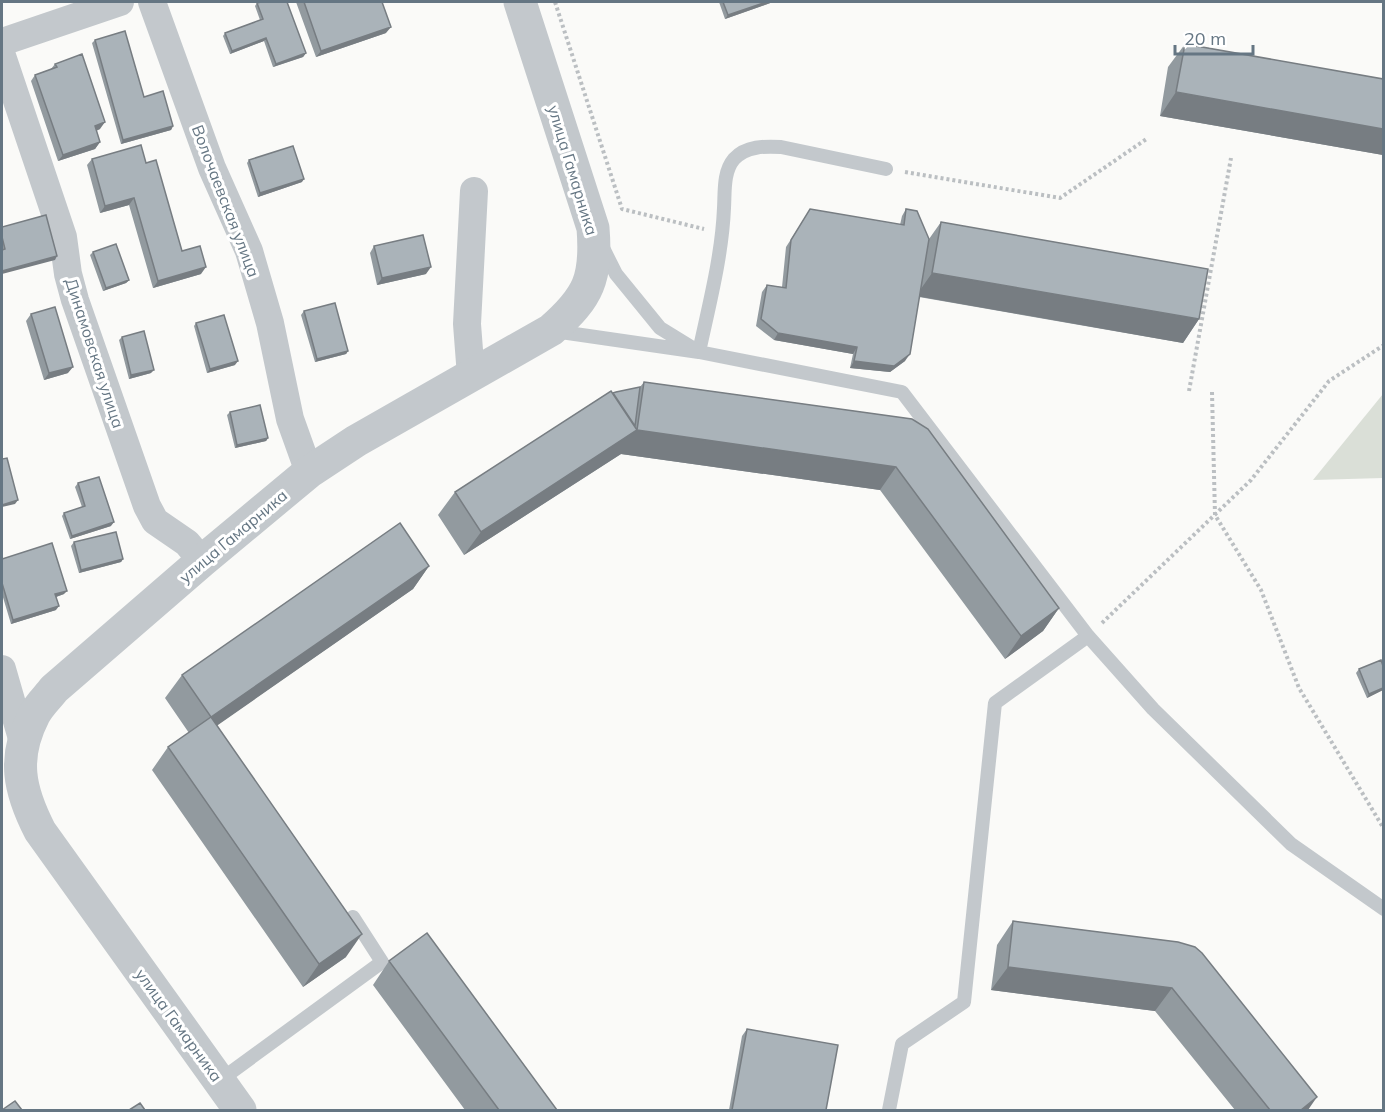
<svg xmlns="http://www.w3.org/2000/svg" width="1385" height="1112" font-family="Mulish,sans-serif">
  <rect width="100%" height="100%" fill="#fafaf8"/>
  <!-- green -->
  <path fill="#dadfd7" d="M1383,394V478L1313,480Z"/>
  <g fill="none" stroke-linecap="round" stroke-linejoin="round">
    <!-- path -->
    <path stroke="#bbbfc2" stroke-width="4" stroke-dasharray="3 3" stroke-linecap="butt" d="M555,2L622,209L704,229
      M905,172L1060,198L1148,138
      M1189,391L1231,158
      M1212,392L1215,515L1261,590L1299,688L1384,829
      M1102,623L1251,480L1329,381L1384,345"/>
    <!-- service -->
    <path stroke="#c3c8cc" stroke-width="14" d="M602,246L616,274L660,328L699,352C709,305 722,256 724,208C725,192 723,172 734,159C746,146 765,146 781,147L886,169
      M554,331L699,352L902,392L1088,636L1153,709L1291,844L1384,909
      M219,1081L382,962L353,917
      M889,1110L902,1044L964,1002L995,703L1088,636"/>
    <!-- minor -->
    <path stroke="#c3c8cc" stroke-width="28" d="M152,2L212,168L249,251L270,323L290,419L309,472
      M2,42L120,2
      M2,56L63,237L68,274L75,300L147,506L155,521L187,543L202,561
      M471,376L467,324L474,191
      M2,669L23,742"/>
    <!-- tertiary -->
    <path stroke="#c3c8cc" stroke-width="33" d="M240,1110L40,831C19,790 12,758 34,715C39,705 48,697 54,689L202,561L309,472L356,441L551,330C589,297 597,278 593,228L520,2"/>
  </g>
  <!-- wall -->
  <path fill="#929a9f" d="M296,2H382L386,33L316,57Z
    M719,2H773L725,19Z
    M257,3L306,53L303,57L273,67L264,41L230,54L223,36L225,33L260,20L255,6Z
    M95,40L144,97L173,126L171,130L121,144L92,43Z
    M1185,44L1383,79V155L1160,116L1168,67Z
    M55,64L100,129L96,131L100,142L95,149L58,161L31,81L35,75L51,69Z
    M92,159L146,163L182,251L201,274L153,288L129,205L100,213L87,165Z
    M249,160L302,182L258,197L247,163Z
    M906,209L929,239L941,222L1199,319L1183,343L919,297L905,361L890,372L850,368L853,354L774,340L756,326L762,292L767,285L782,287L786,247L806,216L900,225L902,216Z
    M2,227L55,260L2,250Z
    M374,246L426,274L377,285L370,253Z
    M93,252L129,280L126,283L103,291L90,255Z
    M304,311L348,351L346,354L315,362L301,315Z
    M31,314L68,373L44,380L26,321Z
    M196,323L235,365L207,373L194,326Z
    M122,337L151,373L129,379L119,340Z
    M644,382L912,419L1059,608L1043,631L1005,659L880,490L621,454L464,555L438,515L455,492L613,393L640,387Z
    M230,412L268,438L266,441L235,448L227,415Z
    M78,483L111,526L70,539L62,516L64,513L82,507L75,487Z
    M74,542L123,559L121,562L79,573L71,546Z
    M2,559L64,594L56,597V610L11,624L2,594Z
    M429,566L413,589L217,725L346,957L303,987L152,770L168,747L189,733L165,698L182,675Z
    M1359,669L1383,690L1367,698L1356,673Z
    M1013,921L1178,942L1308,1110H1235L1155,1011L991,990L997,945Z
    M389,961L557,1110H465L373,985Z
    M747,1029L826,1110H729L742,1036Z"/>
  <!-- shaded-wall -->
  <path fill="#777d82" d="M766,2H773L725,19L728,15Z
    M391,27L386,33L316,57L321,51Z
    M266,38L264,41L230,54L232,51Z
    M306,53L303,57L273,67L276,64Z
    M1176,92L1383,129V155L1160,116Z
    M105,122L100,129L90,133L95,126Z
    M173,126L171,130L121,144L123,140Z
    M100,142L95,149L58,161L63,155Z
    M304,179L302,182L258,197L260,193Z
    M134,198L129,205L100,213L105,206Z
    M57,256L55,260L2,274V271Z
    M206,267L201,274L153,288L158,281Z
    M431,267L426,274L377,285L382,278Z
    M932,273L1199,319L1183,343L916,296Z
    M129,280L126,283L103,291L106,288Z
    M778,333L857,347L853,354L774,340Z
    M348,351L346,354L315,362L317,359Z
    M910,354L905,361L890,372L850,368L854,361Z
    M238,361L235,365L207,373L210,369Z
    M73,367L68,373L44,380L49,373Z
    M154,370L151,373L129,379L131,375Z
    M637,430L896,467L880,490L621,454L464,555L481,532Z
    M268,438L266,441L235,448L237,445Z
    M18,500L15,504L2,507V505Z
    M114,522L111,526L70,539L72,536Z
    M123,559L121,562L79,573L81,570Z
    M429,566L413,589L195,741L211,717Z
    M67,591L64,594L53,598L55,594Z
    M59,606L56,610L11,624L13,620Z
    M1059,608L1043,631L1005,659L1021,636Z
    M1383,688V690L1367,698L1369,694Z
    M362,934L346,957L303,987L319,964Z
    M1008,967L1172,988L1155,1011L991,990Z
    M1317,1097L1308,1110H1301Z"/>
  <!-- building -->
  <path fill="#aab3b9" stroke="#777d82" stroke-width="1.5" d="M261,2H287L306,53L276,64L266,38L232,51L225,33L263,19L257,3Z
    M304,2H382L391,27L321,51Z
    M723,2H766L728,15Z
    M125,31L144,97L163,91L173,126L123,140L95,40Z
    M1185,44L1383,79V129L1176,92Z
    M82,54L105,122L95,126L100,142L63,155L35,75L57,67L55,64Z
    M141,145L146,163L156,160L182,251L200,246L206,267L158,281L134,198L105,206L92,159Z
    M293,146L304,179L260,193L249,160Z
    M810,209L904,225L906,209L917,211L929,239L910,354L894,366L854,361L857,347L778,333L761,319L767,285L786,288L791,240Z
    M46,215L57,256L2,271V250L5,249L2,237V227Z
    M941,222L1208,269L1199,319L932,273Z
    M423,235L431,267L382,278L374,246Z
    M116,244L129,280L106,288L93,252Z
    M335,303L348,351L317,359L304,311Z
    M55,307L73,367L49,373L31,314Z
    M224,315L238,361L210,369L196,323Z
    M144,331L154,370L131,375L122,337Z
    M644,382L912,419L928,429L1059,608L1021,636L896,467L637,430Z
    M640,387L635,426L613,393L616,392Z
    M611,391L637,430L481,532L455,492Z
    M260,405L268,438L237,445L230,412Z
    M7,458L18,500L2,505V459Z
    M99,477L114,522L72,536L64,513L85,506L78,483Z
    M400,523L429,566L211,717L182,675Z
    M116,532L123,559L81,570L74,542Z
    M52,543L67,591L55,594L59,606L13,620L2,583V559Z
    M1381,660L1383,666V688L1369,694L1359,669Z
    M211,717L362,934L319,964L168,747Z
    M1013,921L1178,942L1195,947L1202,953L1317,1097L1301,1110H1270L1172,988L1008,967Z
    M427,933L557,1110H499L389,961Z
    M747,1029L838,1045L826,1110H732Z
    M15,1101L22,1110H2Z
    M140,1103L145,1110H129Z"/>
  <g text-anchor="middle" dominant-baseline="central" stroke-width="6" stroke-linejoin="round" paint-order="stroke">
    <!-- street labels -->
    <g font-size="16" fill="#657683" stroke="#fff">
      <text transform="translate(573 170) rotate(73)">улица Гамарника</text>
      <text transform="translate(226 201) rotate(69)">Волочаевская улица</text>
      <text transform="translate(95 353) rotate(72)">Динамовская улица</text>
      <text transform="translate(233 536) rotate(-40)">улица Гамарника</text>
      <text transform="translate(179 1025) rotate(54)">улица Гамарника</text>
    </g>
  </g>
  <!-- border -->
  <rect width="1385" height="1112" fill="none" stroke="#657683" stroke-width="6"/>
  <!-- scale -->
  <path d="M1175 45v9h78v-9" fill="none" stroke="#657683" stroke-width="3"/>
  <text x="1184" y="45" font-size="18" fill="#657683" stroke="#ffffff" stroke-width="4.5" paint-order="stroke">20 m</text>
</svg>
